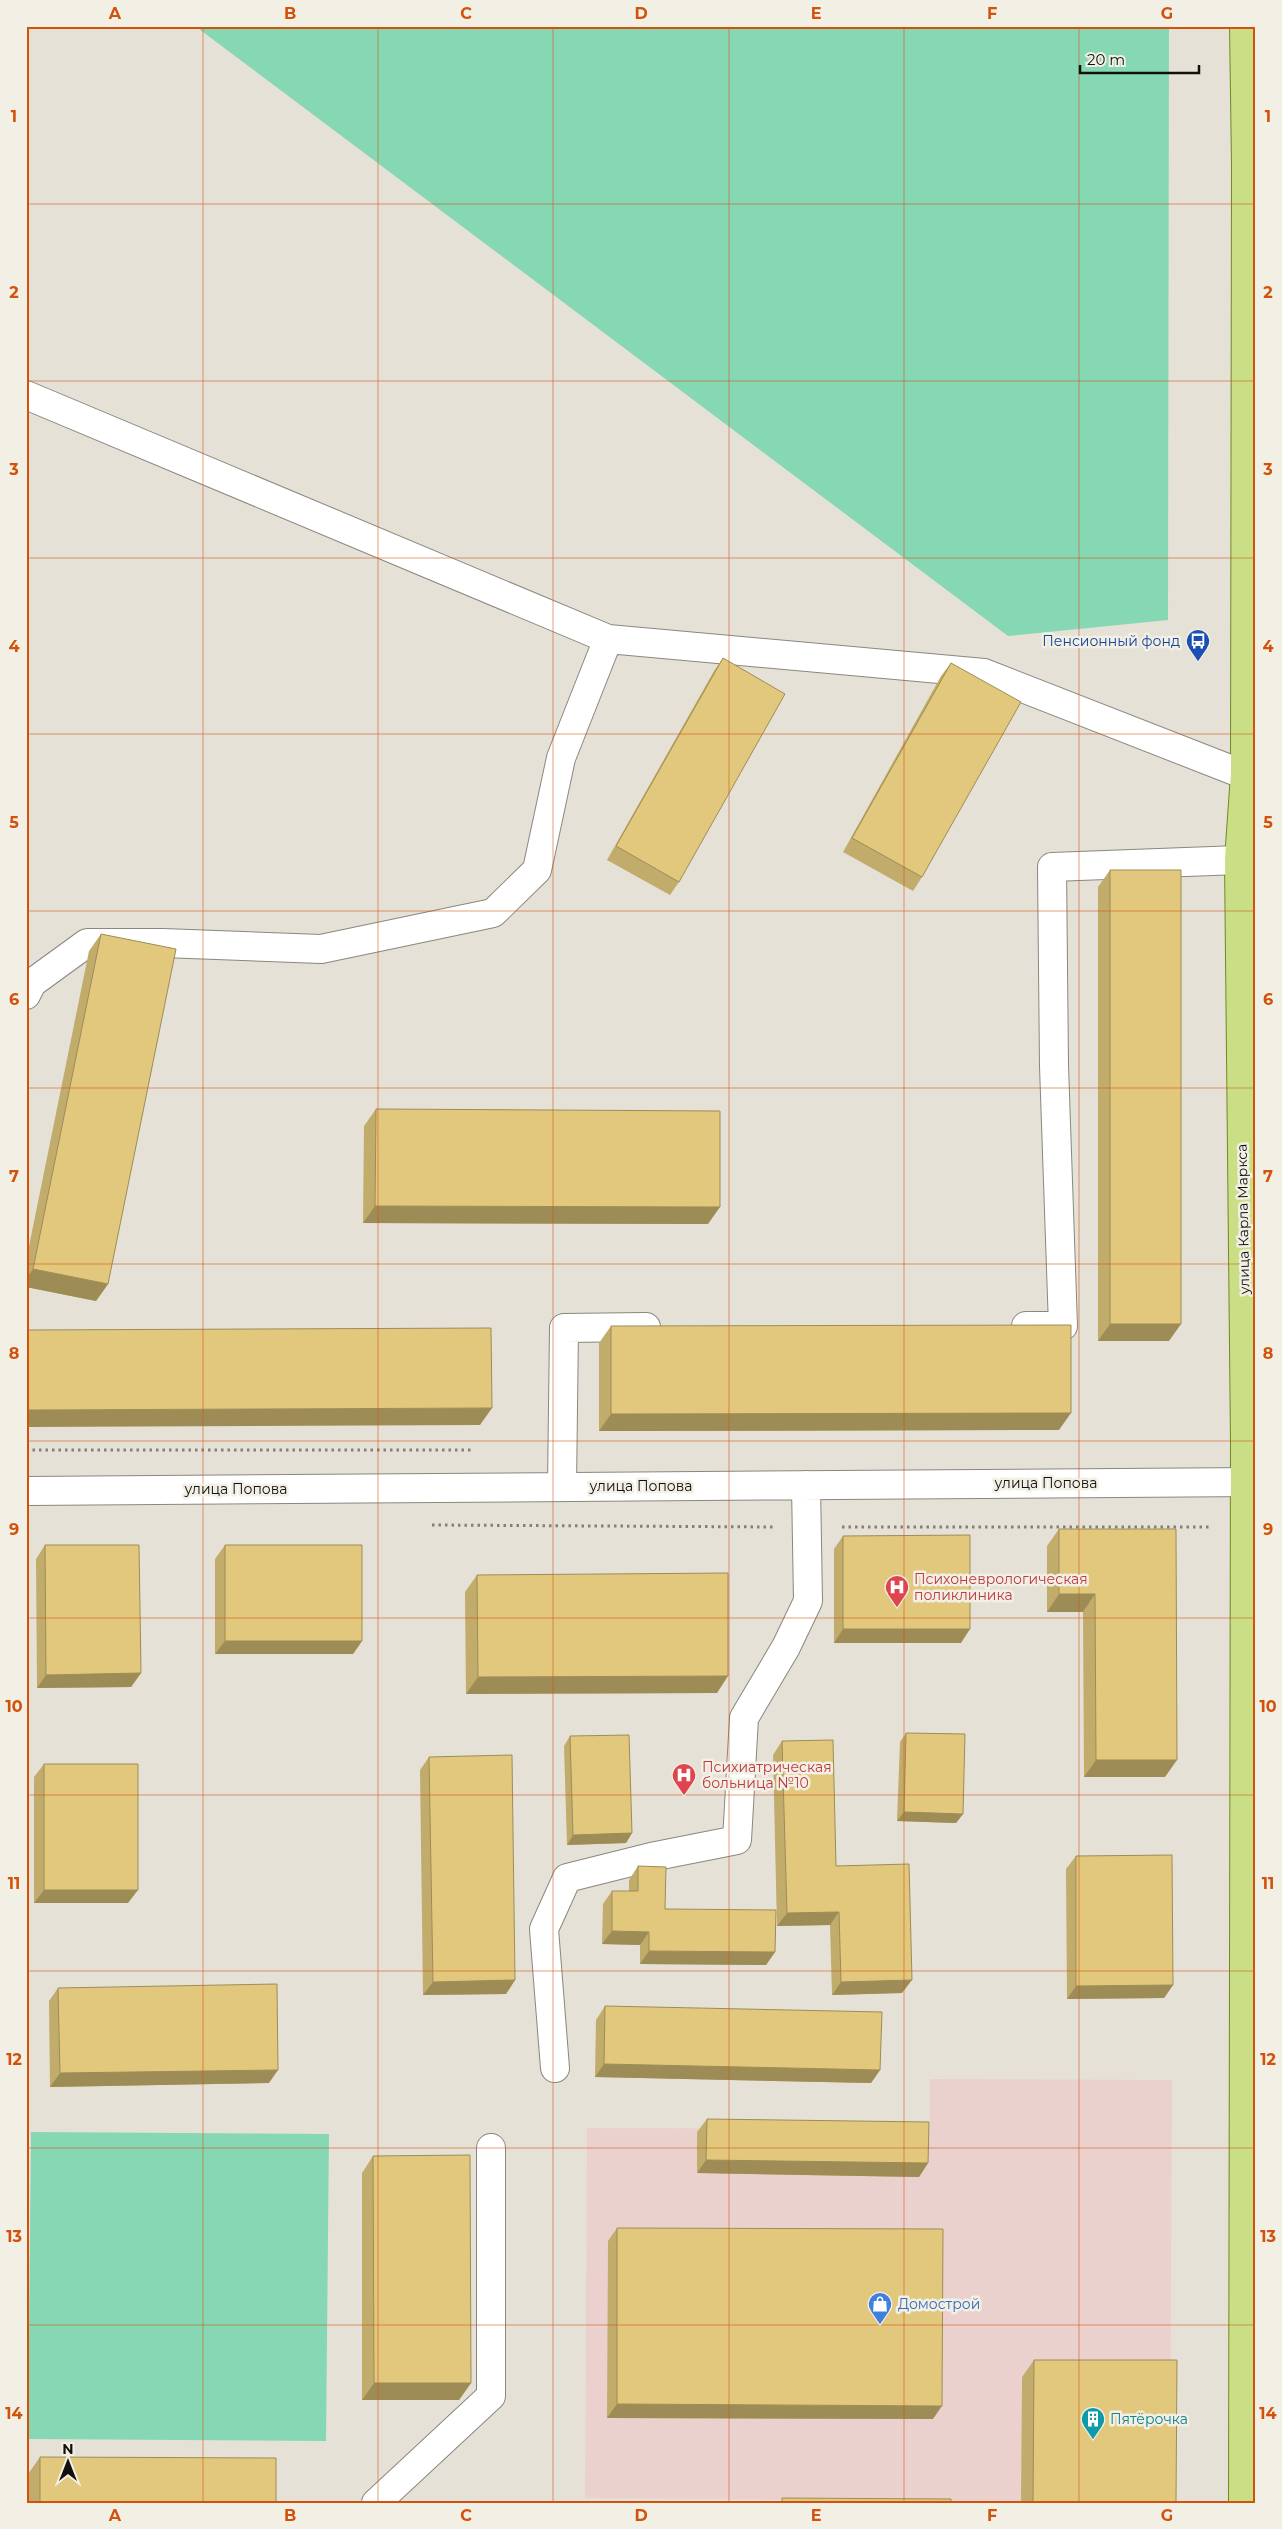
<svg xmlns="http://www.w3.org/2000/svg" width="1282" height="2529" font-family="Montserrat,sans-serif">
  <rect width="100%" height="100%" fill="#e5e1d7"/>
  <!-- commercial -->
  <path fill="#ebd1ce" d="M930,2079L1172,2080L1170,2503L585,2498L587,2128L930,2129Z"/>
  <!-- green -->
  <path fill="#86d8b4" d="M195,26H1169L1168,620L1008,636Z
    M31,2132L329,2134L326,2441L28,2439Z"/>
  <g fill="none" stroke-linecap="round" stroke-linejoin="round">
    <!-- minor casing -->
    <g stroke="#8a877e" stroke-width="30">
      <path id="minor" d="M26,395L608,639L984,673L1245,775
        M26,995L32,983L87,943H163L321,949L493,913L537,870L561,758L608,639
        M1026,1326H1063L1054,1066L1052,867L1239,860
        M562,1487L564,1328L646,1327
        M26,1491L1256,1482
        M555,2068L544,1929L567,1878L651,1857L737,1840L744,1718L786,1647L808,1601L806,1485
        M376,2503L491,2396V2148"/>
    </g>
    <!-- major casing -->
    <g stroke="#728825" stroke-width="30">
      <path id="major" d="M1243,2503L1245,1443L1239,860L1245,775L1246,164L1244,26"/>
    </g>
    <!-- path -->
    <path stroke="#838079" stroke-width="3" stroke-dasharray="2.5 4" stroke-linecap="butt" d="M26,1450H471
      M432,1525L773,1527
      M842,1527H1211"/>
    <!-- minor -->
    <use href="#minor" stroke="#fff" stroke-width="28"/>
    <!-- major -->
    <use href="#major" stroke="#cadf85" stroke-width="28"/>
  </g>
  <!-- wall -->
  <path fill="#c2ac6b" d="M723,658L679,882L670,895L607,860L714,671Z
    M951,663L922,877L913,891L843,852L941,676Z
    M1110,870L1169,1341H1098V887Z
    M101,934L108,1284L96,1301L26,1287V1261L89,951Z
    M376,1109L708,1224L363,1223L364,1126Z
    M611,1326L1059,1430L599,1431V1343Z
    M1059,1529H1176L1165,1777H1084L1083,1612H1047V1546Z
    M843,1536L961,1643H834V1549Z
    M45,1545L141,1673L131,1687L37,1688L36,1559Z
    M225,1545L362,1641L353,1654H215V1559Z
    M477,1575L717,1693L466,1694L465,1592Z
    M906,1733L963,1814L956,1823L897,1821L900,1742Z
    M570,1736L632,1833L626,1843L567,1845L564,1746Z
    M782,1741L836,1866L902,1993L832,1995L830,1925L777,1926L773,1755Z
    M429,1757L515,1980L506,1994L423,1995L420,1770Z
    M44,1764L128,1903H34V1777Z
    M1076,1856L1173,1985L1164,1998L1067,1999L1066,1869Z
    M638,1866L665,1909L775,1952L766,1965L640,1964V1945L602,1944L603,1904L612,1891H629V1880Z
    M58,1988L269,2083L50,2087L49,2001Z
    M605,2006L880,2070L871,2083L595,2077L596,2020Z
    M707,2119L928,2163L919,2177L697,2173V2132Z
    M373,2156L471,2383L459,2400H362V2173Z
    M617,2228L933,2419L607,2418L608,2241Z
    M1034,2360L1176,2503H1021L1022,2377Z
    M40,2457L276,2503H28V2474Z"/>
  <!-- shaded-wall -->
  <path fill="#9e8c57" d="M375,1206L720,1207L708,1224L363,1223Z
    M33,1269L108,1284L96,1301L26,1287V1279Z
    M1110,1324H1181L1169,1341H1098Z
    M492,1408L480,1425L26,1427L27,1410Z
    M1071,1413L1059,1430L599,1431L611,1414Z
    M1059,1594H1095L1083,1612H1047Z
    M843,1629H970L961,1643H834Z
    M225,1641H362L353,1654H215Z
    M141,1673L131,1687L37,1688L46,1675Z
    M728,1676L717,1693L466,1694L478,1677Z
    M1096,1760H1177L1165,1777H1084Z
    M904,1812L963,1814L956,1823L897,1821Z
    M632,1833L626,1843L567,1845L573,1835Z
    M44,1890H138L128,1903H34Z
    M839,1912L830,1925L777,1926L787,1913Z
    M612,1931L649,1932L640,1945L602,1944Z
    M649,1951L775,1952L766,1965L640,1964Z
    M515,1980L506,1994L423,1995L433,1982Z
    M912,1980L902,1993L832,1995L841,1982Z
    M1173,1985L1164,1998L1067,1999L1076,1986Z
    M604,2064L880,2070L871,2083L595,2077Z
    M278,2070L269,2083L50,2087L60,2073Z
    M706,2160L928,2163L919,2177L697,2173Z
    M374,2383H471L459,2400H362Z
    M617,2404L942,2406L933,2419L607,2418Z"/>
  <!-- building -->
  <path fill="#e1c87c" stroke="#9e8c57" d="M723,658L785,694L679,882L616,846Z
    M951,663L1021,702L922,877L852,838Z
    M1110,870H1181V1324H1110Z
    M101,934L176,949L108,1284L33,1269Z
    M376,1109L720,1111V1207L375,1206Z
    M1071,1325V1413L611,1414V1326Z
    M491,1328L492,1408L27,1410L26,1330Z
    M1059,1529H1176L1177,1760H1096L1095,1594H1059Z
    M970,1535V1629H843V1536Z
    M45,1545H139L141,1673L46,1675Z
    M225,1545H362V1641H225Z
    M728,1573V1676L478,1677L477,1575Z
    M906,1733L965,1734L963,1814L904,1812Z
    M629,1735L632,1833L573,1835L570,1736Z
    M833,1740L836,1866L909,1864L912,1980L841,1982L839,1912L787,1913L782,1741Z
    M512,1755L515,1980L433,1982L429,1757Z
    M44,1764H138V1890H44Z
    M1172,1855L1173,1985L1076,1986V1856Z
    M638,1866L666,1867L665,1909L776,1910L775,1952L649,1951V1932L612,1931V1891H638Z
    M277,1984L278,2070L60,2073L58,1988Z
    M605,2006L882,2012L880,2070L604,2064Z
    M707,2119L929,2122L928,2163L706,2160Z
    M470,2155L471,2383H374L373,2156Z
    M617,2228L943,2229L942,2406L617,2404Z
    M1034,2360H1177L1176,2503H1033Z
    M40,2457L276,2458V2503H40Z
    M782,2498L951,2499V2503H782Z"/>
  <!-- grid -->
  <path fill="none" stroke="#d2520c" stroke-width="1" stroke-opacity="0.55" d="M203,26V2503M378,26V2503M553,26V2503M729,26V2503M904,26V2503M1079,26V2503M26,204H1256M26,381H1256M26,558H1256M26,734H1256M26,911H1256M26,1088H1256M26,1264H1256M26,1441H1256M26,1618H1256M26,1795H1256M26,1971H1256M26,2148H1256M26,2325H1256"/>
  <!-- icons -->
  <defs>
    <g id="bus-pin" transform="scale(1.25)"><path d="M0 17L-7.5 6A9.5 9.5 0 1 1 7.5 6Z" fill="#1a4fb4" stroke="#f2efe4"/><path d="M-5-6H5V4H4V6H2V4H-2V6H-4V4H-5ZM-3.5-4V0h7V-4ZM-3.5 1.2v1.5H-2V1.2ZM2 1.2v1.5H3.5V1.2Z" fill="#fff"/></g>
    <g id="hospital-pin" transform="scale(1.25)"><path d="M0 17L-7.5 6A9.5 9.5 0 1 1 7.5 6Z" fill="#e0444e" stroke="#f2efe4"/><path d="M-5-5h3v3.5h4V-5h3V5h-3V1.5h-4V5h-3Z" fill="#fff"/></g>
    <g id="shop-pin" transform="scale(1.25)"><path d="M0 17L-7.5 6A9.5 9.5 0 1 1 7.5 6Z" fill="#3f7fe0" stroke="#f2efe4"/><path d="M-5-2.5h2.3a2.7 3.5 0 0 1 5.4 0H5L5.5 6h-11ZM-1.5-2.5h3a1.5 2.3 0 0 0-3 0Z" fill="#fff"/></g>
    <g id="building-pin" transform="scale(1.25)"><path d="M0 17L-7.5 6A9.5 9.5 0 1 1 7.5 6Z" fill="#0f9aa8" stroke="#f2efe4"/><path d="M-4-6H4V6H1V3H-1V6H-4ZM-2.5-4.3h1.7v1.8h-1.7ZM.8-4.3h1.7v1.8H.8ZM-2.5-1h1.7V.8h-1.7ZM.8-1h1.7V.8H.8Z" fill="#fff"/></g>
  </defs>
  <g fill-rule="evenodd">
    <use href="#bus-pin" x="1198" y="641"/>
    <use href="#hospital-pin" x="897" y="1587"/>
    <use href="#hospital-pin" x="684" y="1775"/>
    <use href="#shop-pin" x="880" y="2304"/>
    <use href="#building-pin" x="1093" y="2419"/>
  </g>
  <g text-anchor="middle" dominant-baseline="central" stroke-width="5" stroke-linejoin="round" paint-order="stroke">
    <!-- transit labels -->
    <g font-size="14" fill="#164399" stroke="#f2efe4" text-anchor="end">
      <text x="1180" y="641">Пенсионный фонд</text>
    </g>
    <!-- street labels -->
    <g font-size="14" fill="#11100c" stroke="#f2efe4">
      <text transform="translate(1243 1219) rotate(-91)">улица Карла Маркса</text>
      <text x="1046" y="1483">улица Попова</text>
      <text x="641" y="1486">улица Попова</text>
      <text x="236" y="1489">улица Попова</text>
    </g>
    <!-- health labels -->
    <g font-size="14" fill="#be3a42" stroke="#f2efe4" text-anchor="start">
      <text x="914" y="1579">Психоневрологическая<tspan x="914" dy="16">поликлиника</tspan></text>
      <text x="702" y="1767">Психиатрическая<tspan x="702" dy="16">больница №10</tspan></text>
    </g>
    <!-- shop labels -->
    <g font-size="14" fill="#366cbe" stroke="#f2efe4" text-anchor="start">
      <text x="898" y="2304">Домострой</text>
    </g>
    <!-- culture labels -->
    <g font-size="14" fill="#0d838f" stroke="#f2efe4" text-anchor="start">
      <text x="1110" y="2419">Пятёрочка</text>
    </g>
  </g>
  <!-- border -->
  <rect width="1282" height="2529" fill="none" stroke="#f2efe4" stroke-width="55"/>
  <!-- north arrow -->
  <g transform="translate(68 2462)" stroke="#f2efe4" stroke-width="4" paint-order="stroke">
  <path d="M0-4L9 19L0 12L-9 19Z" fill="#11100c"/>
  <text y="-8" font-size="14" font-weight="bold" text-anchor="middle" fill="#11100c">N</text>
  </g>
  <!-- scale -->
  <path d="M1080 65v8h119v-8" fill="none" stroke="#11100c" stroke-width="2.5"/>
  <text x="1087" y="65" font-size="15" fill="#11100c" stroke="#f2efe4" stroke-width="4" paint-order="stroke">20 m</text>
  <rect x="28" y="28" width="1226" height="2474" fill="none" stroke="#d2520c" stroke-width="2"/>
  <g font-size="16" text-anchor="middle" font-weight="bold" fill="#d2520c">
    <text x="115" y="19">A</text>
    <text x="290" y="19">B</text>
    <text x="466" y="19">C</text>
    <text x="641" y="19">D</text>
    <text x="816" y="19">E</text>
    <text x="992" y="19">F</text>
    <text x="1167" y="19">G</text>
    <text x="14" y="122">1</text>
    <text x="1268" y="122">1</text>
    <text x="14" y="298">2</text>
    <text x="1268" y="298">2</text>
    <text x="14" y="475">3</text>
    <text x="1268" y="475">3</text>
    <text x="14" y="652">4</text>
    <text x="1268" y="652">4</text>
    <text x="14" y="828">5</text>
    <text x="1268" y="828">5</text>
    <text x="14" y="1005">6</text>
    <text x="1268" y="1005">6</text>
    <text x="14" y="1182">7</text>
    <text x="1268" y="1182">7</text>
    <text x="14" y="1359">8</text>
    <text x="1268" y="1359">8</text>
    <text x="14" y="1535">9</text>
    <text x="1268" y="1535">9</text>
    <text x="14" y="1712">10</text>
    <text x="1268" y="1712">10</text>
    <text x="14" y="1889">11</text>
    <text x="1268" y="1889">11</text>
    <text x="14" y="2065">12</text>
    <text x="1268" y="2065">12</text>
    <text x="14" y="2242">13</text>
    <text x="1268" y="2242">13</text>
    <text x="14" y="2419">14</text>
    <text x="1268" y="2419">14</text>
    <text x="115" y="2521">A</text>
    <text x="290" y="2521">B</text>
    <text x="466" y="2521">C</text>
    <text x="641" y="2521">D</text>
    <text x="816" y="2521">E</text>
    <text x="992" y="2521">F</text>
    <text x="1167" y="2521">G</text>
  </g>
</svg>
